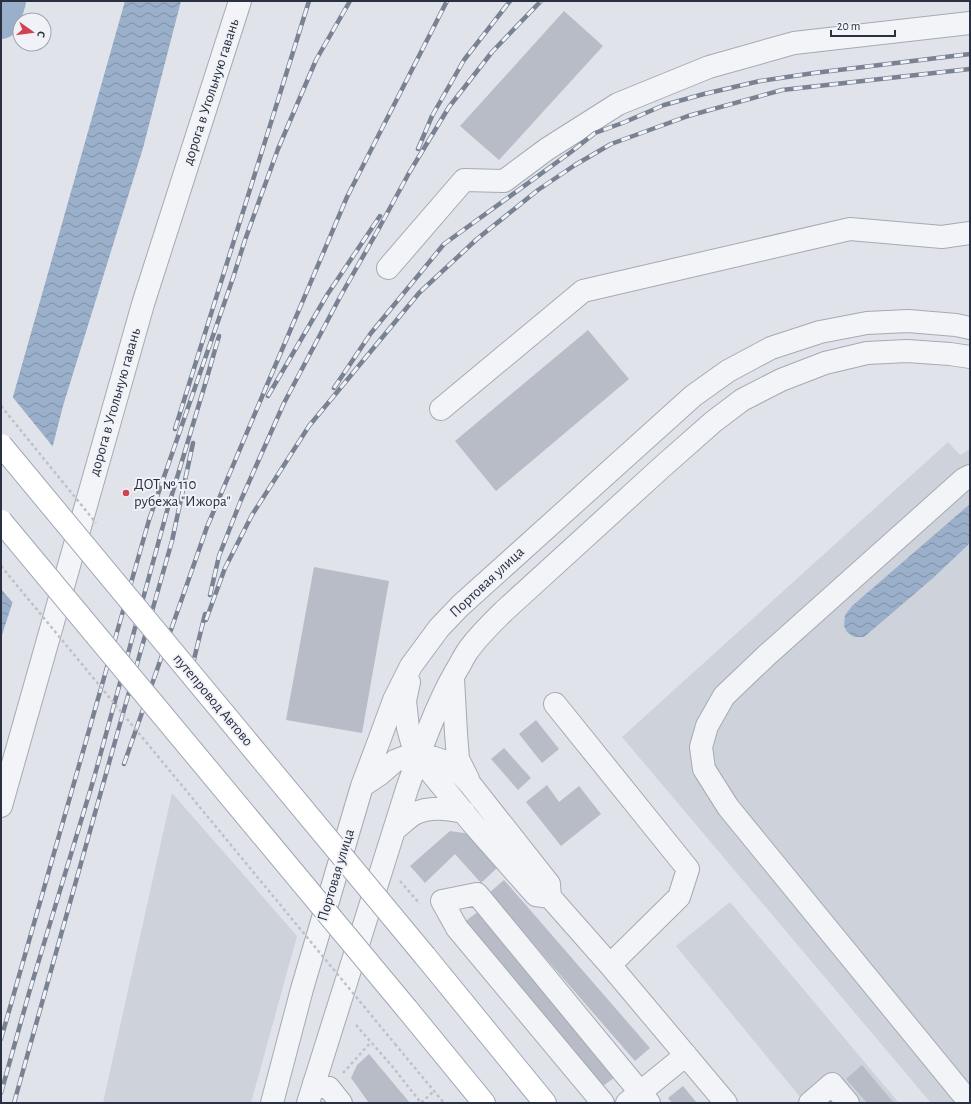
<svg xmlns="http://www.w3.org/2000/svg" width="971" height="1104" font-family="'Alegreya Sans',sans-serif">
  <defs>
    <pattern id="water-waves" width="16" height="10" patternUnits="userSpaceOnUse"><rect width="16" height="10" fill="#9aafca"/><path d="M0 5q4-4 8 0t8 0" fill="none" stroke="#7e8fa6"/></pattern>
  </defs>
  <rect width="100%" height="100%" fill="#e0e3e9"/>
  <!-- built -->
  <path fill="#ced2db" d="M948,442L960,455L970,449V1103H931L622,737Z
    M172,793L297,936L251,1103H103Z
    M730,902L899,1103H805L676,946Z"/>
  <!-- water -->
  <path fill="url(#water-waves)" d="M125,1H181L143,148L63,406L13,601L1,638V439Z
    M970,504V543L933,578L864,637H854L847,632L844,626L845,615L852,606Z"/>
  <!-- pier -->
  <path fill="#e0e3e9" d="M11,395L54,448L14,604L1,589V432Z"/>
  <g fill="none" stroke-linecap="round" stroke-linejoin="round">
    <!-- river -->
    <path stroke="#9aafca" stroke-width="38" d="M1,20L7,1"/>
  </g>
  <!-- building -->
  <path fill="#b7bcc6" d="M564,11L603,46L499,160L460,126Z
    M588,330L629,379L496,491L455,441Z
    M314,567L389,581L362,733L286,720Z
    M536,720L559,749L542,763L519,734Z
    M504,748L531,778L518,790L491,759Z
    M547,785L559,802L579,786L601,814L561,846L526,802Z
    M450,831L470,834L498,867L481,883L455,854L425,883L410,866Z
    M504,880L650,1048L635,1061L489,893Z
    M479,911L615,1077L599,1089L463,923Z
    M369,1054L410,1103H369L351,1078L357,1065Z
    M862,1065L894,1103H867L846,1079Z
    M683,1086L697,1103H672L668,1098Z"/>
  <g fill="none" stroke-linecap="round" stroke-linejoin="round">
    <!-- minor casing -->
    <g stroke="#a5aab3" stroke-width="24">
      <path id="minor" d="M388,268L464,180L504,181L547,149L618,104L709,67L794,43L970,23
        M441,409L583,291L850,229L942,237L970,233
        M453,678L456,733L458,759L468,779
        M409,682L405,701L408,728L415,753L474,825L536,895L550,897
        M555,704L688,869L679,897L610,965
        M362,786L380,774L395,761L415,753H420L443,761L457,770L470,784L549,884L550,897L610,965L726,1103
        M1,806L143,304L240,1
        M394,830C401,825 407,818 414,814C430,806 447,809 464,812
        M314,1083L329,1088L341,1103
        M272,1103L302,989L362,786L379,741L394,700L411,666L439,628L460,606L693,396L728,371L771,348L820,332L867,323L908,321L956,325L970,328
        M308,1103L407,789C421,749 435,708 456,671C460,665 463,658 467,652C477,637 491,624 504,611L662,467L713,422L742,400L781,380L825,363L867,353L907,351L950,354L970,357
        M603,1103L457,928L442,901L477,894L649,1103
        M627,1103L686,1055
        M810,1103L832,1084L848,1103
        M970,1103L728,807L704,769L701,747L707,726L724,696L767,655L964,479L970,476"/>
    </g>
    <!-- major casing -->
    <g stroke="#9fa7b5" stroke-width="24">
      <path id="major" d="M425,956L545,1103
        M407,1009L484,1103"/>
    </g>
    <!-- path -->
    <path stroke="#bec1c8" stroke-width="2.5" stroke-dasharray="3 3" stroke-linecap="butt" d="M400,881L420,904
      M356,1025L392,1066L421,1103L434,1091
      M395,1044L444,1103
      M343,1073L371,1042"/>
    <!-- minor -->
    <use href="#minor" stroke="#f3f4f8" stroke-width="22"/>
    <!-- major -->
    <use href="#major" stroke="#fff" stroke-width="22"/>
    <!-- rail casing -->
    <g stroke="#798293" stroke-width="4.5">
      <path id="rail" d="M418,149L432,116L464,60L510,1
        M334,388L371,333L444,244L571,152L595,133L625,122L664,105L704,94L760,81L814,73L970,54
        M268,396L327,295L380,216
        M175,429L309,1
        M210,595L219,556L241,500L284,403L340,297L378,230L409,173L449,107L492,52L541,1
        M206,620L225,568L252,515L309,426L419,293L477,239L538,190L575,165L611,144L688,116L782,90L970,69
        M188,684L205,614
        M124,764L207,527L264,392L347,197L447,1
        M1,1039L149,520L233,278L245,240L278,149L316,60L350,1
        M1,1093L29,993L94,778L167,511L206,381L219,336
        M14,1103L116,738L172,541L193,443"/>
    </g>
    <!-- rail -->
    <use href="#rail" stroke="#f0f2f7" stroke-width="3" stroke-dasharray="9" stroke-linecap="butt"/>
    <!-- major-bridge casing -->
    <g stroke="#9fa7b5" stroke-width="24" stroke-linecap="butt">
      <path id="major-bridge" d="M1,445L425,956
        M1,521L407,1009"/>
    </g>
    <!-- path-bridge -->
    <path stroke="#bec1c8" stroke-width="2.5" stroke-dasharray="3 3" stroke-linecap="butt" d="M1,406L96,523
      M1,566L395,1044"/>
    <!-- major-bridge -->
    <use href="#major-bridge" stroke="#fff" stroke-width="22"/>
  </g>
  <!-- markers -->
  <circle fill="#d14352" stroke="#f0f2f7" stroke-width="1.5" cx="126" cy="493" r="4"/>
  <g text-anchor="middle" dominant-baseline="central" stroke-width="4" stroke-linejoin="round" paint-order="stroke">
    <!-- street labels -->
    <g font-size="15" fill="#283041" stroke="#f0f2f7">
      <text transform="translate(211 92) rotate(-72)">дорога в Угольную гавань</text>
      <text transform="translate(115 402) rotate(-74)">дорога в Угольную гавань</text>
      <text transform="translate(487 582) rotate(-43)">Портовая улица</text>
      <text transform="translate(213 700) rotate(50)">путепровод Автово</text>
      <text transform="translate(336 875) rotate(-73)">Портовая улица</text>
    </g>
    <!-- poi labels -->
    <g font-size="15" fill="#283041" stroke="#f0f2f7" text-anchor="start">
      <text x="134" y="484">ДОТ № 110<tspan x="134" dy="17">рубежа "Ижора"</tspan></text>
    </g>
  </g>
  <!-- border -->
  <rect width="971" height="1104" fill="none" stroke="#283041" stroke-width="4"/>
  <!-- north arrow -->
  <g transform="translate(32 32) rotate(104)"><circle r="19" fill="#f0f2f7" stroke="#a0a4ae"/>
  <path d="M0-3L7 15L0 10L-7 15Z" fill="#d14352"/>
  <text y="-6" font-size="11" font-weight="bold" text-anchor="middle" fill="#283041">С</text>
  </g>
  <!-- scale -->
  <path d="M831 30v6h64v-6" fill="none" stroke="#283041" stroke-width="2"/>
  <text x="837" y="30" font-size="12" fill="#283041" stroke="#f0f2f7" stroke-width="3" paint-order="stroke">20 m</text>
</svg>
